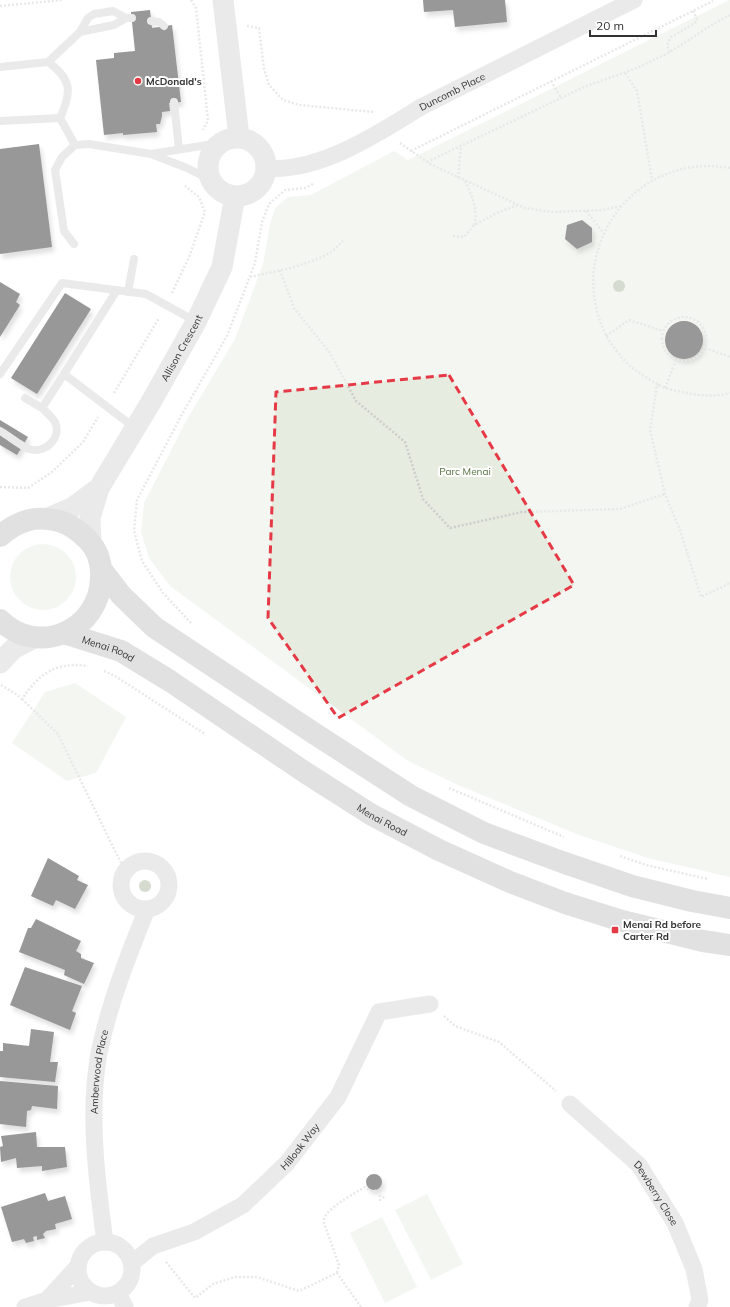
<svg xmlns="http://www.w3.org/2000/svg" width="730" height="1307" font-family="Mulish,sans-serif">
  <defs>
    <filter id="shadow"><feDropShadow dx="2.5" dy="4.5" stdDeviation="2" flood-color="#0004"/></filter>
  </defs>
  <rect width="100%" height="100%" fill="#fff"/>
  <!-- green -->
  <path fill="#e6ecdf" d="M729,0H730V877L648,858L579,835L458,785L408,761L170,586L149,558L141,532L144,503L186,421L235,339L263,264L270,224L275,208L288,197L311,195L394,151L408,160Z
    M10 577a33 33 0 1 1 66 0a33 33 0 1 1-66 0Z
    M75,683L126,717L96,773L67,781L12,743L45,692Z
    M427,1194L463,1264L431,1280L395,1210Z
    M382,1217L417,1287L385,1303L350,1233Z"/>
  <!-- building -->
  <path fill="#1a1a1a" filter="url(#shadow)" d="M423,0H505L507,22L455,27L453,10L424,12Z
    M150,10L152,28L172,25L181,102L169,103L170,111L162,112V116L160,124H156L157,132L123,135V133L104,135L96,60L114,58V53L135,51L131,12Z
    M39,144L52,247L0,254V149Z
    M582,220L592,228V242L577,249L565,239L567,225Z
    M0,282L20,294L16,302L20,305L0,337Z
    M65,293L91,309L37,394L11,378Z
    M665 340a19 19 0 1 1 38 0a19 19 0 1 1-38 0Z
    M0,420L28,437L17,455L0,445Z
    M48,858L79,876L77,880L88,885L75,909L56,900L53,906L31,896Z
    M36,919L81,941L76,951L81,954V958L94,963L84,984L64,975L65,970L19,952L28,928H31Z
    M25,967L82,986L72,1011L76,1013L70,1030L10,1005Z
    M31,1029L54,1032L50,1062H58L55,1082L0,1077V1051H3V1043L29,1046Z
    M0,1081L58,1086L57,1109L32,1106L31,1110L27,1111L26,1127L0,1124Z
    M36,1132L37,1147H65L67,1167L42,1171V1166L17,1168L16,1158L1,1162L0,1147L3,1146L1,1136Z
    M366 1182a8 8 0 1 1 16 0a8 8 0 1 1-16 0Z
    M45,1193L48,1201L65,1196L72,1219L55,1224L56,1229L46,1231L43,1234L45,1238L37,1240V1236L33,1237L34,1241L26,1243L24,1239L12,1242L1,1207Z"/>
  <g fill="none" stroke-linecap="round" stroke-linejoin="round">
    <!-- path -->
    <path stroke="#cdcdcd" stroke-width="2.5" stroke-dasharray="2 2" stroke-linecap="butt" d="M191,0L196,8L208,120L203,130
      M0,6L63,0
      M247,26L259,28L264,69L269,85L283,100L299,105L374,112
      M670,52L667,45L671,37L695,23L697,19L693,11
      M625,73L637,91L652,180
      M551,81L561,98
      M400,143L430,164L525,208L551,212L603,210L620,206
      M411,151L713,1
      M427,162L584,87L637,68L670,52L715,23L730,15
      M730,168C635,151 563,249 606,335C609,342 624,361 630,366C639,374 651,380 661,386L665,388C686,393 708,399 730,393
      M458,178L461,146
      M465,181C471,194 479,211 474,225L499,212L518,205
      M586,211L603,232
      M453,236L464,237L474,225
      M280,270L294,308L330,353L356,401L405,442L423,499L450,528L522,512L620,509L665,494
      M250,277C277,271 307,266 331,252C335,249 339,245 343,241
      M172,293L189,257L205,212L199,197L185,186
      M662 339a22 22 0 1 1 44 0a22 22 0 1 1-44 0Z
      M606,336L629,320L663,331
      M705,348L730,357
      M659,386L657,385L650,430L665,494L680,530L701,597L730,583
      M665,388L676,360
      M114,393L159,318
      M0,487L28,488L52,472L83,442L98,417
      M191,623L163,593L142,561L134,531L137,500L181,416L227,336L255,263L262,222L269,204L285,190L305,188L313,184
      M104,671L115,676L205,734
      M1,685L16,694L22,699C39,674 56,661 88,666
      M22,699L58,734L115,851L125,870
      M449,788L564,837
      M620,856L646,865L708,879
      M444,1016L455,1026L499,1042L556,1091
      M380,1201V1196
      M166,1262L195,1298L213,1284L235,1277H257L299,1291L337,1273L361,1307
      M337,1273L339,1265L325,1226C324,1223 323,1220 325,1217C329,1207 355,1193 365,1187L370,1191H378L380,1196L385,1198"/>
    <!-- service -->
    <path stroke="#d0d0d0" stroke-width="8" d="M151,21L159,22L164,26
      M80,32L88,18L94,14L113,11L126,18
      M48,62L80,32L114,25L126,18H132
      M0,67L48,62C72,79 72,92 60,118
      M174,102L179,149
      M60,118L75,145
      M0,121L60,118
      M151,154L220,143
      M74,244L64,231L55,170L62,157L75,145L89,144L151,154L187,168L211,180
      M128,292L134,259
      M0,374L62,283L146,294L195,321
      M64,374L117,290
      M25,398L42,408L64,374L135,428
      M0,431C6,434 24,448 29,449C45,454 62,438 55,422C52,417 46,412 42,408"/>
    <!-- minor -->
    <g stroke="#d0d0d0" stroke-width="17">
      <path id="s1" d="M266,168C318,173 378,134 421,107L634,0"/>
      <circle cx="145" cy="885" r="24"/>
      <path id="s2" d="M570,1104L639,1165L675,1223L694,1269L700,1300L697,1307"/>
      <path id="s3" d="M105,1242C97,1182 88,1114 99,1053C109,1004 128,956 147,909"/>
      <circle cx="105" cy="1269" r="27"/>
      <path id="s4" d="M132,1263L153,1246L194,1232L243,1205L287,1163L338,1097L379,1012L430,1004"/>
      <path d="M118,1293L125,1307"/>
      <path d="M47,1300L78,1266"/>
      <path d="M25,1307L47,1300L91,1292"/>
    </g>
    <!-- tertiary -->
    <g stroke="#d0d0d0" stroke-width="21">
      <path d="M223,0L239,137"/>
      <circle cx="237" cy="167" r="29"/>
      <path d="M48,518L72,508L99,488"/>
      <path id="s5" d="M91,543L90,518L99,488L151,402L196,322L222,267L235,196"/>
      <path d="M0,663L13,649L36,637"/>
    </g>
    <!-- secondary -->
    <g stroke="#bdbdbd" stroke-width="22">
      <path d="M0,536C18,520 36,515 59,521C70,524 79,531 87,539C97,549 102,563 101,578C100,630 38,658 0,620"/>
      <path d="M101,569L121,595L154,627L312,732L411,796L484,833L562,862L632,886L692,901L730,908"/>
      <path id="s6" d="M64,633L121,651L170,681L306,773L372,815L439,850L510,882L565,903L622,921L703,941L730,945"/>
    </g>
  </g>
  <!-- trees -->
  <g fill="#a2b095">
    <circle cx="619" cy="286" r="6"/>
    <circle cx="145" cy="886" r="6"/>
  </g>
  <!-- marked area -->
  <path d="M0 0H730V1307H0ZM449,375L574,585L338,718L268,618L276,392Z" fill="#fff" fill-opacity=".55" fill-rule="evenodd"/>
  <path fill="none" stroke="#e63946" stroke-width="3" stroke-dasharray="8 5" stroke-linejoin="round" d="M449,375L574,585L338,718L268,618L276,392Z"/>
  <!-- markers -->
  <g fill="#e63946" stroke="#fff" stroke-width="1.5">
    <circle cx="138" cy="81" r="4"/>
    <rect x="611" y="926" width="8" height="8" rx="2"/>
  </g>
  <g text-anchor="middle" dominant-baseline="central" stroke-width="4" stroke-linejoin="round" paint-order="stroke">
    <!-- poi labels -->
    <g font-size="10" font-weight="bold" fill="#333" stroke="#fff" text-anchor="start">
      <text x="146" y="81">McDonald's</text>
      <text x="623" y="924">Menai Rd before<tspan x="623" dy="12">Carter Rd</tspan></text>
    </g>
    <!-- street labels -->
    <g font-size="10" fill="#333" stroke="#fff">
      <text stroke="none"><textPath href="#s1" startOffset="204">Duncomb Place</textPath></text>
      <text stroke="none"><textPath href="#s5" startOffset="219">Allison Crescent</textPath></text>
      <text stroke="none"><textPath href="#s6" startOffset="47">Menai Road</textPath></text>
      <text stroke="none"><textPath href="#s6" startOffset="371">Menai Road</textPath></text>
      <text stroke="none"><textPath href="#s3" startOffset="171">Amberwood Place</textPath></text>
      <text stroke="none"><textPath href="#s4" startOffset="208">Hilloak Way</textPath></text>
      <text stroke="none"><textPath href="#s2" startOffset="125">Dewberry Close</textPath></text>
    </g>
    <!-- park labels -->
    <g font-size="10" fill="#56703f" stroke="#fff">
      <text x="465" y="471">Parc Menai</text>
    </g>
  </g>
  <!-- scale -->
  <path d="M590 30v6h66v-6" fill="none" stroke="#333333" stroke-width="2"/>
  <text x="596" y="30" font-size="12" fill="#333333" stroke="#ffffff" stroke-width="3" paint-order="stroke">20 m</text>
</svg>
